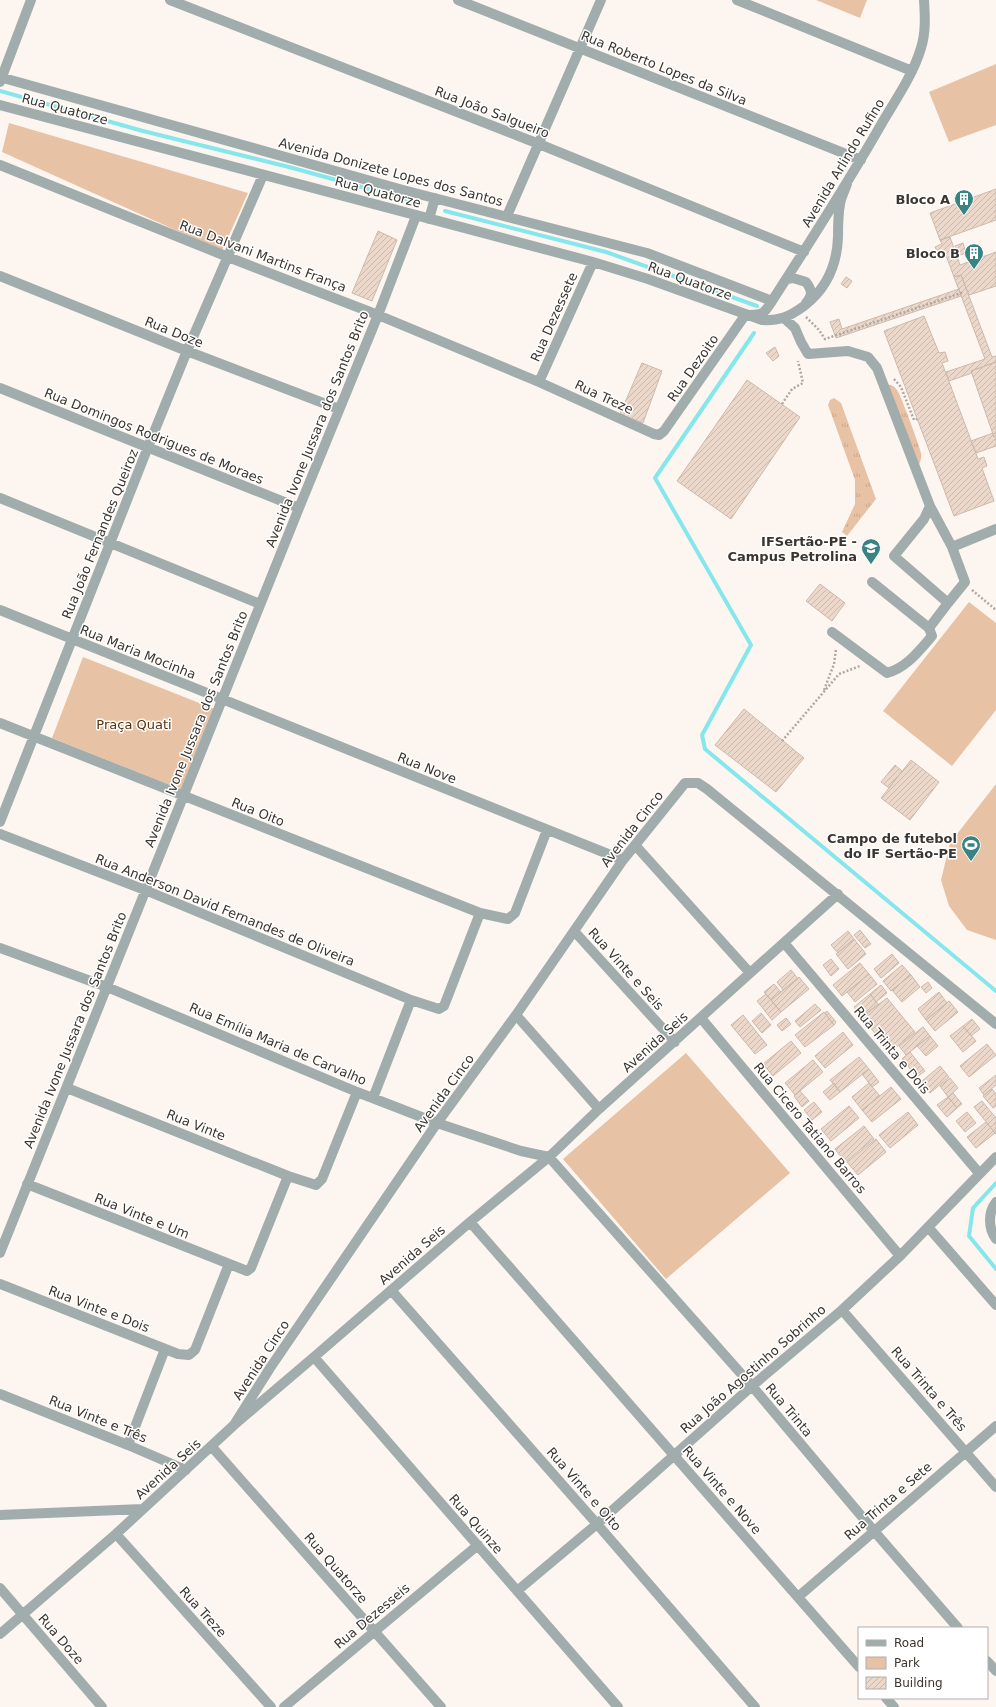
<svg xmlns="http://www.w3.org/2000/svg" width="996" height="1707" font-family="'DejaVu Sans',sans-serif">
  <defs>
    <pattern id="grass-tufts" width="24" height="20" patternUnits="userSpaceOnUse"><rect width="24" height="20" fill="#e8c2a5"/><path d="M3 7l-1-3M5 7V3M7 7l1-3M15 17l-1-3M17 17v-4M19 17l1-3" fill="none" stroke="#c8a78e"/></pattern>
    <pattern id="building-hatch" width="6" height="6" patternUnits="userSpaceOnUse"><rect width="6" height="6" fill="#ebd8ca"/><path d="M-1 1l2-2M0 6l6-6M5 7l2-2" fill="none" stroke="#cabaae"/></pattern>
  </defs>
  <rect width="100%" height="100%" fill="#fdf6f0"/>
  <!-- grass -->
  <path fill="url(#grass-tufts)" d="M886,384C890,385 895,386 897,390C901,395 919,445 921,453C922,458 920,463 917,468Z
    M834,398L841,403L876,499L847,536L842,532L855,504V480L828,405L830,400Z"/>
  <!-- green -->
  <path fill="#e8c2a5" d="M816,0H867L860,18Z
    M996,64V125L949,142L929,92Z
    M9,123L248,193L222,251L2,152Z
    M969,602L996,623V710L952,766L883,711Z
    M83,657L217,710L185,791L52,738Z
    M996,784V940L967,930L949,906L941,880L950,843Z
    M686,1053L790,1173L666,1279L563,1159Z"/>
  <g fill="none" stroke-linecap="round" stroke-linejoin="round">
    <!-- stream -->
    <path stroke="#85e7eb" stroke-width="4" d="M0,91L143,131L289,167L420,203
      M445,211L606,252L757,306
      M754,333L655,478L751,645L702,735L705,749L996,991
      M996,1183L973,1208L969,1236L996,1269"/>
  </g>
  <!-- building -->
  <path fill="url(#building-hatch)" stroke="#ccbaac" d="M996,189V220L940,240L930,213Z
    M378,231L397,240L372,301L352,293Z
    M950,237L960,265L996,252V286L969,295L961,275L954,277L944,250L938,253L935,247L942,244L940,240Z
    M963,243L966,253L958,256L955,246Z
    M961,275L992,357L996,356V362L971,371L972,373L949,381L946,372L985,359L954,277Z
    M846,277L852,281L847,288L841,284Z
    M959,289L961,296L836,338L830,322L839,319L842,329Z
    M924,316L939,353L945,352L948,361L942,363L978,459L984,457L987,466L982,468L994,501L954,516L884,331Z
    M775,347L779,356L773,361L766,353Z
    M996,362V436L994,437L971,371Z
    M642,363L662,371L643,423L620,414Z
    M747,380L800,417L731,519L677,481Z
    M993,433L994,437L996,436V446L976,453L971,441Z
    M820,584L845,603L832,621L806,601Z
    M744,709L804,758L776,792L715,745Z
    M911,760L939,782L910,820L881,798Z
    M895,765L902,771L889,788L881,782Z
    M860,930L871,944L865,948L854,935Z
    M848,931L854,939L838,953L831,945Z
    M854,939L866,954L848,969L836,954Z
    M892,954L899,963L881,978L874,969Z
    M831,959L839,969L831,976L823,965Z
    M860,963L869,974L842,996L833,985Z
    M902,965L911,975L891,991L883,981Z
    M791,970L798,979L783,990L777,982Z
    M869,974L877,984L855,1002L847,992Z
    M911,975L920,987L902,1002L892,990Z
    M799,977L809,989L781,1012L771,1000Z
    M928,982L932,988L926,993L921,987Z
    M774,984L781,992L771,1000L764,992Z
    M881,985L887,993L876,1002L870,994Z
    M939,992L947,1003L926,1020L918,1009Z
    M766,994L781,1012L772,1020L757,1001Z
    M870,994L878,1004L862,1017L854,1007Z
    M887,998L915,1032L890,1052L862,1017Z
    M949,1001L958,1012L935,1031L926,1020Z
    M815,1004L821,1010L800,1027L795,1021Z
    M827,1011L836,1022L834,1025L825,1013Z
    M824,1012L834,1025L805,1047L795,1035Z
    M761,1013L771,1025L762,1033L752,1021Z
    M743,1015L767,1045L755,1054L731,1025Z
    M786,1018L791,1024L782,1031L777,1025Z
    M972,1019L980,1029L971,1036L963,1026Z
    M963,1026L976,1041L963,1052L950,1036Z
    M923,1027L930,1036L906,1055L899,1046Z
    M843,1032L853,1045L825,1068L815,1056Z
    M930,1036L938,1046L926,1056L917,1046Z
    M791,1041L801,1053L773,1076L763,1064Z
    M987,1044L996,1055L969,1077L960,1066Z
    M910,1052L925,1071L917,1077L902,1059Z
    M859,1057L869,1069L840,1092L830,1080Z
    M813,1060L823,1072L795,1095L785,1083Z
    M940,1066L949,1077L930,1093L921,1082Z
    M869,1069L879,1082L872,1087L862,1074Z
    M996,1075V1085L984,1095L979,1088Z
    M950,1078L958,1088L948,1097L940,1086Z
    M834,1083L840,1092L830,1100L823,1092Z
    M869,1083L880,1096L862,1110L852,1097Z
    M891,1087L901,1099L872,1122L862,1110Z
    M992,1089L996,1094V1106L993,1108L983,1096Z
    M800,1091L809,1101L802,1107L794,1096Z
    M953,1093L962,1104L957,1108L948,1097Z
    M948,1097L957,1108L947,1117L937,1105Z
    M982,1101L996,1118V1134L974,1107Z
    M814,1102L822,1112L812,1120L804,1110Z
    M849,1106L859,1118L831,1141L821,1129Z
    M908,1112L918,1125L890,1148L879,1135Z
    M967,1112L976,1123L965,1132L956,1121Z
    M986,1122L995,1133L976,1148L967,1137Z
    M864,1126L874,1139L845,1162L835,1149Z
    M876,1139L886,1152L858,1175L847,1162Z"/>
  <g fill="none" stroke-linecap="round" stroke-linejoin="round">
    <!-- path -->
    <path stroke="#afa8a2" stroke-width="2.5" stroke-dasharray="2 2" stroke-linecap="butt" d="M806,317L819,330L825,339L964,292
      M894,379L901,387L914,420L917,419
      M782,404L792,389L803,383L798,361
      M972,590L996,610
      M824,690L834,664L836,649
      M782,741L839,674L860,666"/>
    <!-- minor -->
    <path stroke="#a1adad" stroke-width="10" d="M170,0L539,144L804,252
      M458,0L861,160
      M737,0L912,71
      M0,77L403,190L647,253L772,301
      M0,82L31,0
      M0,105L593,262L648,279L762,320C779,321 789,317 804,306C826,289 837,266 838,237C838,226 838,215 840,204C841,197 845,190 847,184
      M0,165L228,257L378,315L539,382L654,434L659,435L664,431L746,314
      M507,216L601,0
      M429,219L435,198
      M0,276L187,351L339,409
      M787,279L793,278L806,282C812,290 813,295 806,303
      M750,315C764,315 765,312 772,301C810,242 848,183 882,123C896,99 913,75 921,48C926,32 925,16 924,0
      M784,318L795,328L801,342L808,354L848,351L868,357L877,368L930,506L952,547L965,582L948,603L894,556L924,519L930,506
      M539,382L593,262
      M0,388L299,508
      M0,498L260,604
      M952,547L996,529
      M872,582L929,628L948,603
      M0,610L623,860
      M832,632L887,673C907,667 918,652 932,636L929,628
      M0,723L480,913L508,919L515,913L547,830
      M0,822L148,447L187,351L263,175
      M0,834L145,890L411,1000L439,1009L444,1006L480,913
      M635,845L750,973
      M574,931L675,1042
      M785,944L979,1173
      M0,948L107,987L357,1092L437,1123L521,1151L549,1157L752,1386L874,1531L958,1628
      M516,1015L599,1109
      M701,1018L900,1256
      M67,1088L288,1176L316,1185L322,1179L357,1092
      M373,1098L411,1000
      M27,1184L247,1271L251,1268L288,1176
      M996,1202C988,1212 988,1228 996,1239
      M470,1222L859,1667
      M928,1227L996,1305
      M0,1253L299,508L378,315L416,216
      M0,1284L178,1354L189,1355L195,1350L229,1264
      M391,1290L597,1524L755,1707
      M842,1310L996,1487
      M314,1357L618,1707
      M0,1394L128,1445L186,1470
      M234,1425L270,1368L437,1123L516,1015L623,860L685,783H698L707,789L996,1024
      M128,1445L165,1349
      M212,1447L441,1707
      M0,1515L142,1509
      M116,1534L271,1707
      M0,1588L102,1707
      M517,1591L597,1524L752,1386L842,1310L900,1256L996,1157
      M798,1597L996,1426
      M0,1634L116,1534L234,1425L314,1357L470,1222L549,1157L599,1109L838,894
      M987,1661L996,1671
      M886,1698L894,1707
      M284,1707L478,1545"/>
  </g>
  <!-- icons -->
  <defs>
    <g id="building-pin" transform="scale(1)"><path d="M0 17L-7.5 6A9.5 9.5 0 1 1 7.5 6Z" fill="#3a8385" stroke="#fff"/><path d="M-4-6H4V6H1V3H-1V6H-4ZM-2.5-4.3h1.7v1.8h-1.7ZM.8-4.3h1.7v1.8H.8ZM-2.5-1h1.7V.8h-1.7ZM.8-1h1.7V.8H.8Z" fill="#fff"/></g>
    <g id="university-pin" transform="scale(1)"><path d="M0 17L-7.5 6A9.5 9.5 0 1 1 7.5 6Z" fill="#3a8385" stroke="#fff"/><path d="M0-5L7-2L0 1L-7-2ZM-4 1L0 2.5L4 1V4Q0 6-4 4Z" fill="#fff"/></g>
    <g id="stadium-pin" transform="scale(1)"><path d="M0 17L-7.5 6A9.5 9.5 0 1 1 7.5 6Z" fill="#3a8385" stroke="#fff"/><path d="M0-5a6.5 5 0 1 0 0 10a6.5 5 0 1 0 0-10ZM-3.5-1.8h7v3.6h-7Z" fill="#fff"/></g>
  </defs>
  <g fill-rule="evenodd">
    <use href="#building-pin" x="964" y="199"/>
    <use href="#building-pin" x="974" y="253"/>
    <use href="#university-pin" x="871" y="548"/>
    <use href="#stadium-pin" x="971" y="845"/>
  </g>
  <g text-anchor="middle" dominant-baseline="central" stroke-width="3" stroke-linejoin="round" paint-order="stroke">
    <!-- street labels -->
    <g font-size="13" fill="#3c352f" stroke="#fff">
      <text transform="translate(664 68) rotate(22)">Rua Roberto Lopes da Silva</text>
      <text transform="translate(65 109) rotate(15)">Rua Quatorze</text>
      <text transform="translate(492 112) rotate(21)">Rua João Salgueiro</text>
      <text transform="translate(843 163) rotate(-59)">Avenida Arlindo Rufino</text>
      <text transform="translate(391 172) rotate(15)">Avenida Donizete Lopes dos Santos</text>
      <text transform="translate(378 192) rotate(15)">Rua Quatorze</text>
      <text transform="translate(263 256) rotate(21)">Rua Dalvani Martins França</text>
      <text transform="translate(690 281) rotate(20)">Rua Quatorze</text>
      <text transform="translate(554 317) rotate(-66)">Rua Dezessete</text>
      <text transform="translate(174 332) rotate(22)">Rua Doze</text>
      <text transform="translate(693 368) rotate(-55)">Rua Dezoito</text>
      <text transform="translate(604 397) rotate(25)">Rua Treze</text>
      <text transform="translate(317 429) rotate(-68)">Avenida Ivone Jussara dos Santos Brito</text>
      <text transform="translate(154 436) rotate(22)">Rua Domingos Rodrigues de Moraes</text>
      <text transform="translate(100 534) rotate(-68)">Rua João Fernandes Queiroz</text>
      <text transform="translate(138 652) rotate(22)">Rua Maria Mocinha</text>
      <text transform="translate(196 729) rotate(-68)">Avenida Ivone Jussara dos Santos Brito</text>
      <text transform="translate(427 768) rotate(22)">Rua Nove</text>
      <text transform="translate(258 812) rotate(22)">Rua Oito</text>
      <text transform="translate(632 829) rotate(-52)">Avenida Cinco</text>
      <text transform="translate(225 910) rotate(22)">Rua Anderson David Fernandes de Oliveira</text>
      <text transform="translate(626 969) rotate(48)">Rua Vinte e Seis</text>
      <text transform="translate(75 1030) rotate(-68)">Avenida Ivone Jussara dos Santos Brito</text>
      <text transform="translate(655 1042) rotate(-42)">Avenida Seis</text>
      <text transform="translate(278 1044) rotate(23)">Rua Emília Maria de Carvalho</text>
      <text transform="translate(892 1050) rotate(50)">Rua Trinta e Dois</text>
      <text transform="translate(444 1093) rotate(-54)">Avenida Cinco</text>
      <text transform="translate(196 1125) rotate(22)">Rua Vinte</text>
      <text transform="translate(810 1128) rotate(50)">Rua Cicero Tatiano Barros</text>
      <text transform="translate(142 1216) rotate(22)">Rua Vinte e Um</text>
      <text transform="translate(412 1255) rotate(-41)">Avenida Seis</text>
      <text transform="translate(99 1309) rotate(21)">Rua Vinte e Dois</text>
      <text transform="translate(261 1360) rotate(-57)">Avenida Cinco</text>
      <text transform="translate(753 1369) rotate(-41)">Rua João Agostinho Sobrinho</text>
      <text transform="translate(929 1389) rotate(49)">Rua Trinta e Três</text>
      <text transform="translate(789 1410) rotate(50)">Rua Trinta</text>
      <text transform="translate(98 1419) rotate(22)">Rua Vinte e Três</text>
      <text transform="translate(168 1469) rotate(-42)">Avenida Seis</text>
      <text transform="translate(584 1489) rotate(49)">Rua Vinte e Oito</text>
      <text transform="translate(722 1490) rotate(49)">Rua Vinte e Nove</text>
      <text transform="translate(888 1501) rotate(-41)">Rua Trinta e Sete</text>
      <text transform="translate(476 1524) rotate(49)">Rua Quinze</text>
      <text transform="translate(336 1568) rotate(49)">Rua Quatorze</text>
      <text transform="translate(203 1612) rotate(48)">Rua Treze</text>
      <text transform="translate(372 1616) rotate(-40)">Rua Dezesseis</text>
      <text transform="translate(61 1639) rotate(49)">Rua Doze</text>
    </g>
    <!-- poi labels -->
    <g font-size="13" font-weight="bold" fill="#3c352f" stroke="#fff" text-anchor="end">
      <text x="950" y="199">Bloco A</text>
      <text x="960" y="253">Bloco B</text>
      <text x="857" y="541">IFSertão-PE -<tspan x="857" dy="15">Campus Petrolina</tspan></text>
      <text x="957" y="838">Campo de futebol<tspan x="957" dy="15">do IF Sertão-PE</tspan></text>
    </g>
    <!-- park labels -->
    <g font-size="13" fill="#57310c" stroke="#fff">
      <text x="134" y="724">Praça Quati</text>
    </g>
  </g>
  <!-- legend -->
  <rect x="858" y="1627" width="130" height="72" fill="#ffffff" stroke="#b1aeac"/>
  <rect x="866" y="1640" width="20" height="6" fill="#a1adad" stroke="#b1aeac"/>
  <text x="894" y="1647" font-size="12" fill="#3c352f">Road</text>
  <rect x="866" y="1657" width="20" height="12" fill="#e8c2a5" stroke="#b1aeac"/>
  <text x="894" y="1667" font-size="12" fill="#3c352f">Park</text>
  <rect x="866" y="1677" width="20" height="12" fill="url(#building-hatch)" stroke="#b1aeac"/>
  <text x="894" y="1687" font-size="12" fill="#3c352f">Building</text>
</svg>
